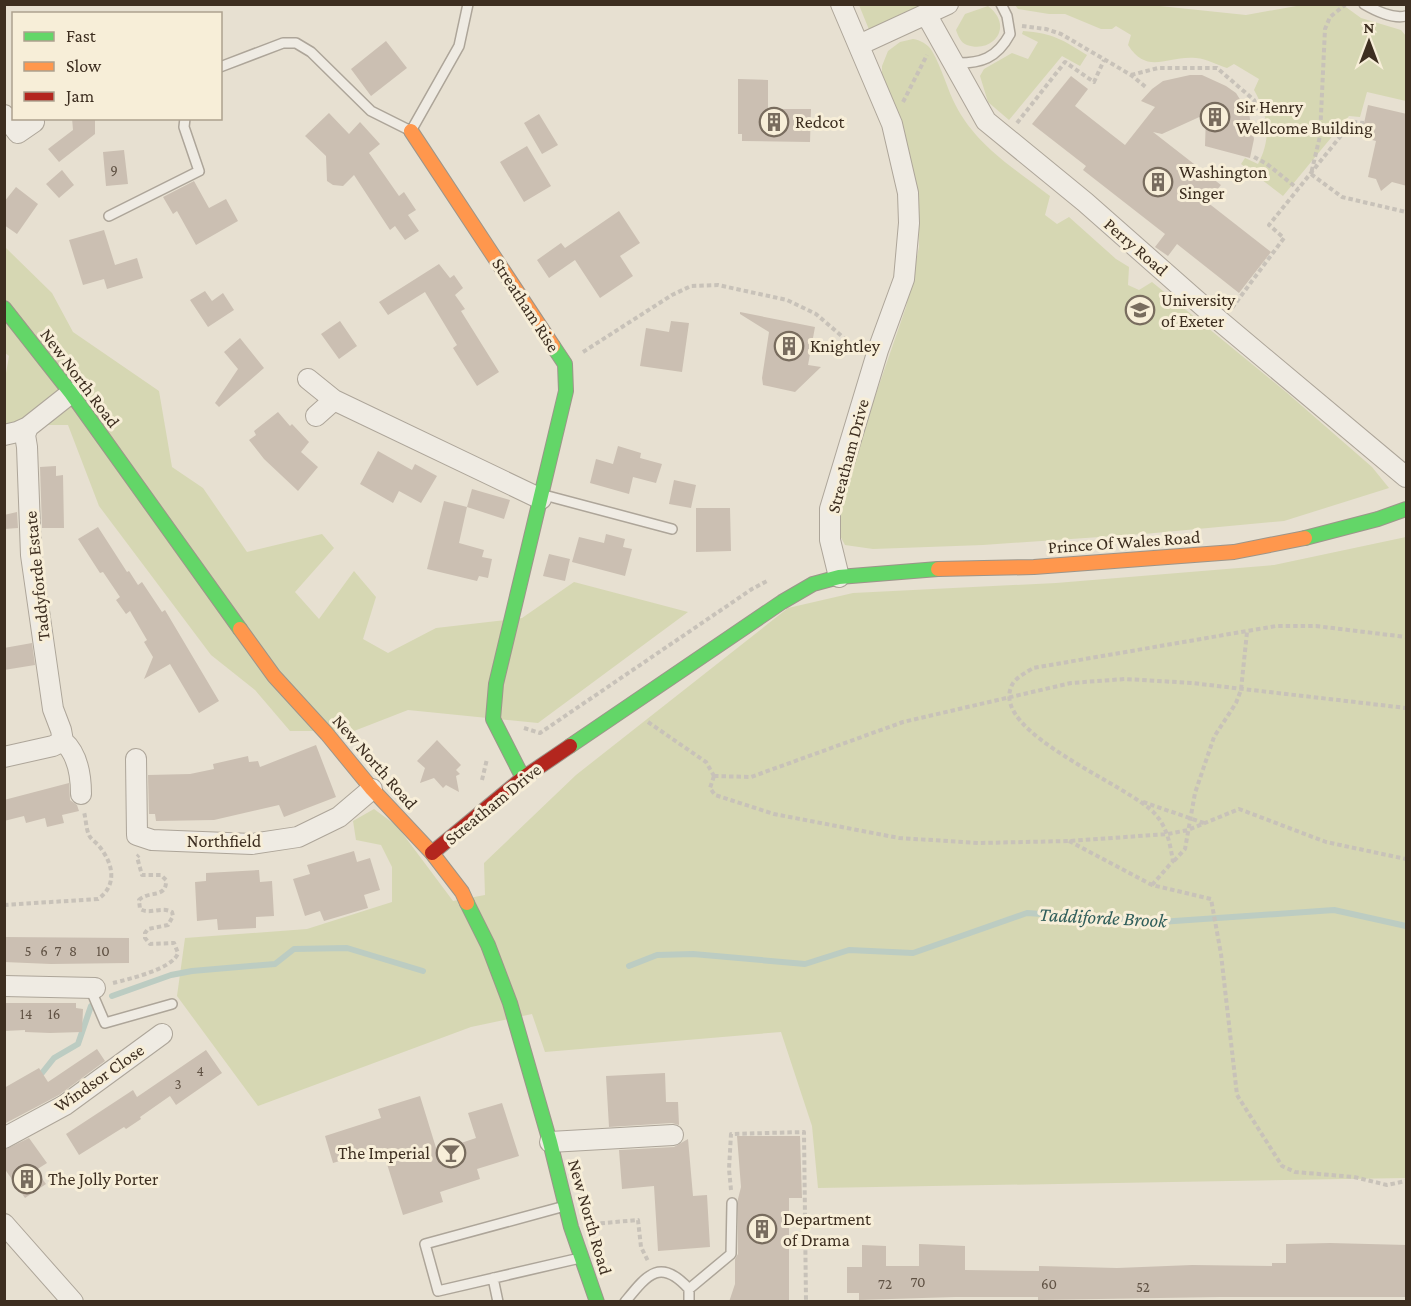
<svg xmlns="http://www.w3.org/2000/svg" width="1411" height="1306" font-family="'Crimson Pro',serif">
  <rect width="100%" height="100%" fill="#e7e0d1"/>
  <!-- green -->
  <path fill="#d6d7b3" d="M859,5H930L870,32Z
    M1150,5L1246,15L1302,5H1343L1361,18L1401,30L1406,36V101L1367,92L1360,117L1349,116L1283,196L1241,164L1245,158L1258,164C1272,138 1268,115 1254,90L1259,79L1234,64L1227,68C1217,65 1207,59 1196,58C1167,55 1148,76 1128,45L1131,35L1116,26L1112,29H1101L1065,14H1049L1018,9L1015,5Z
    M988,6C1015,27 992,54 967,45C961,43 958,36 956,30L965,14Z
    M1023,31C1053,33 1063,40 1087,55L1080,66L1062,56L1009,120L988,102L980,76L984,69L1012,53L1028,59L1038,42L1022,34Z
    M913,39C920,40 928,44 932,51C942,68 947,89 956,106C976,145 1016,170 1050,196L1045,215L1057,224L1069,217L1116,259L1129,267L1128,285L1139,290L1152,282L1286,392L1372,467L1389,488L1284,521L1144,534L983,545L873,549L845,545L832,521L906,307L919,247L917,185L899,114L882,79V66L888,51L900,42Z
    M6,248L52,293L73,332L159,391L172,467L203,488L247,552L322,534L334,548L295,592L319,619L354,571L376,597L363,639L388,653L436,628L522,618L574,582L688,612L538,723L408,710L354,731H290L255,690L211,655L99,506L68,425H5V379L9,356L4,352Z
    M1406,537V1178L818,1188L812,1126L781,1032L545,1052L532,1014L471,1027L258,1106L177,996L185,938L307,929L392,902V867L381,845L356,840L353,821L374,809L397,826L453,901L485,895L484,863L576,775L788,608L853,593L1056,583L1274,565Z"/>
  <g fill="none" stroke-linecap="round" stroke-linejoin="round">
    <!-- stream -->
    <path stroke="#bcccc2" stroke-width="6" d="M629,966L657,955L693,954L805,964L849,950L913,953L1027,913L1160,922L1334,910L1406,926
      M112,996L171,975L192,971L275,964L294,949L347,948L423,971
      M42,1073L54,1058L78,1044L91,1006"/>
  </g>
  <!-- building -->
  <path fill="#cbbfb2" d="M386,41L407,68L371,96L351,69Z
    M1190,75H1202L1226,86L1236,93L1249,114L1254,139L1250,158L1205,146L1206,114L1162,134L1153,132L1221,185L1207,202L1271,252L1239,293L1177,244L1168,256L1155,247L1165,234L1083,170L1086,166L1032,124L1071,76L1088,89L1075,106L1125,145L1155,107L1141,101L1152,89L1163,81Z
    M738,79L768,80V109H811L810,142L742,141V134H738Z
    M1368,105L1407,114V186L1392,182L1381,191L1376,179L1368,177L1376,141L1361,137Z
    M329,113L349,134L360,122L380,144L369,153L399,196L404,192L416,210L408,215L419,231L405,240L395,226L390,230L354,175L343,186L333,185L327,181L326,156L305,136Z
    M539,114L558,145L542,154L524,123Z
    M72,118H95V134L59,162L48,149L73,130Z
    M527,146L551,186L524,202L500,162Z
    M124,150L128,184L106,186L103,152Z
    M62,170L74,185L59,198L46,184Z
    M194,181L209,208L226,199L238,221L196,245L177,211L173,214L163,197Z
    M16,187L38,204L17,234L4,225V202Z
    M619,211L640,243L620,256L633,276L600,298L575,260L549,278L537,260L561,243L565,248Z
    M104,230L115,265L137,258L143,278L107,289L104,279L83,285L69,240Z
    M439,264L450,278L454,275L463,288L455,295L465,309L461,311L499,372L477,386L453,348L457,345L425,292L388,315L379,302Z
    M205,291L212,301L223,293L234,310L208,327L190,300Z
    M740,312L815,327L808,365L821,367L795,392L763,385L762,378L769,332L740,314Z
    M340,321L357,346L339,359L321,334Z
    M671,321L689,323L682,372L640,366L646,328L669,332Z
    M240,338L264,368L219,407L215,403L238,369L224,352Z
    M278,412L290,426L292,424L309,442L301,452L318,467L298,491L264,459L249,440L256,435L254,431Z
    M618,446L641,453L640,458L662,464L656,483L633,477L629,494L590,483L596,459L613,464Z
    M378,451L412,470L415,464L437,476L421,503L399,491L393,503L360,484Z
    M56,466V476L63,475L64,528H42L40,467Z
    M674,480L696,485L691,508L669,504Z
    M472,489L510,500L504,519L467,507Z
    M444,501L467,507L459,543L484,550L482,557L492,559L488,578L479,576L477,581L427,569Z
    M696,508H730L731,551L696,552Z
    M17,512L18,528L4,529V515Z
    M98,527L127,572L129,571L138,585L142,582L162,612L165,610L219,701L199,713L170,664L144,679L153,657L144,642L147,640L130,611L126,614L116,600L120,597L103,572L100,573L78,539Z
    M606,534L625,539L623,547L632,549L625,576L572,562L579,537L604,543Z
    M549,554L570,559L565,581L543,576Z
    M32,643L35,665L4,670V648Z
    M437,740L461,765L456,770L460,774L456,776L459,792L446,785L443,788L434,778L420,783L425,768L417,761Z
    M316,745L336,797L284,817L279,805L214,820L156,821L155,814H149L148,775L190,774L214,769L213,764L248,756L249,762L258,761L260,767Z
    M69,783L70,800L77,805L79,811L62,815L64,823L47,827L45,818L26,823L24,816L4,821V800Z
    M354,851L357,862L370,858L380,890L364,895L368,908L324,921L320,911L305,916L293,879L310,874L307,865Z
    M259,870L260,882L272,881L274,916L256,917V928L218,930L217,919L197,921L195,882L206,881V873Z
    M4,937L129,938V963L51,964L4,962Z
    M4,1003H76V1008L83,1009L82,1032L50,1033L25,1032V1030L4,1031Z
    M97,1049L105,1061L59,1095L4,1124V1088L39,1068L48,1082Z
    M206,1050L222,1073L176,1105L170,1096L140,1117L141,1119L126,1129L124,1127L79,1155L66,1134L133,1090L137,1097Z
    M665,1073L666,1102H678L679,1125L672,1123L609,1127L606,1076Z
    M420,1096L437,1151L476,1138L468,1113L502,1103L519,1156L477,1169L480,1179L440,1192L443,1202L403,1215L382,1148L333,1163L325,1136L381,1118L378,1109Z
    M737,1136H800L802,1198H789V1302H729L735,1284V1259L738,1254V1199L741,1187Z
    M29,1138L47,1163L36,1170L46,1184L25,1198L4,1168V1150Z
    M688,1139L693,1196L707,1195L710,1247L658,1251L654,1186L622,1189L619,1150L674,1147Z
    M1330,1243L1407,1245V1297H1220L1038,1300V1297H955L859,1300V1293H847V1267H862V1245L886,1246V1266H919V1244L965,1246V1270L1039,1271V1266L1117,1268L1192,1265L1272,1266V1263H1286V1244Z"/>
  <g fill="none" stroke-linecap="round" stroke-linejoin="round">
    <!-- lane casing -->
    <g stroke="#ada599" stroke-width="12">
      <path id="lane" d="M1364,4C1376,11 1393,19 1406,16
        M954,63C981,64 997,58 1010,34L1007,16L1001,4
        M220,67L283,43H296L311,52L371,111L411,131L459,46L468,4
        M109,216L199,171L184,127L185,118
        M544,495L672,529
        M90,988L105,1023L172,1004
        M565,1206L425,1244L438,1291L580,1258
        M493,1278L498,1302
        M625,1302C647,1275 660,1257 689,1289L731,1254L732,1203
        M689,1302V1289"/>
    </g>
    <!-- street casing -->
    <g stroke="#ada599" stroke-width="22">
      <path id="street" d="M926,14L986,121L1085,202L1221,322L1406,477
        M859,45L948,4
        M4,115L18,133L34,122
        M308,379L334,400L541,499
        M71,393L28,427L25,435L27,447L31,555L53,709L61,730L63,741C78,754 81,775 81,794
        M316,416L334,400
        M4,435L17,432L28,427
        M839,577L830,540V509L878,350L904,279L909,223L908,193L892,124L841,4
        M4,757L53,746L63,741
        M136,759L137,835L152,840L252,844L298,837L339,817L372,789
        M4,986L95,988
        M4,1138L65,1105L162,1034
        M550,1142L673,1135
        M4,1224L73,1302"/>
    </g>
    <!-- fast casing -->
    <g stroke="#9c958a" stroke-width="16">
      <path id="fast" d="M4,308L71,393L240,629
        M1305,538L1378,519L1406,509
        M570,746L782,602L813,584L839,577L938,569
        M523,778L493,719L496,684L566,391L565,364L553,346
        M467,903L488,945L510,1003L550,1142L571,1227L597,1302"/>
    </g>
    <!-- slow casing -->
    <g stroke="#9c958a" stroke-width="16">
      <path id="slow" d="M411,131L553,346
        M938,569L1034,567L1234,552L1305,538
        M240,629L274,676L327,734L372,789L432,853L462,892L467,903"/>
    </g>
    <!-- jam casing -->
    <g stroke="#9c958a" stroke-width="16">
      <path id="jam" d="M432,853L523,778L570,746"/>
    </g>
    <!-- path -->
    <path stroke="#c8c2b9" stroke-width="4" stroke-dasharray="4.5 3" stroke-linecap="butt" d="M1346,4L1330,17L1325,29L1320,136L1311,174L1342,197L1406,212
      M1022,26L1046,29L1061,34L1131,75L1147,88
      M1131,75L1158,68H1217L1254,100L1258,111
      M903,102L927,55
      M1017,123L1065,62L1094,82L1104,60
      M1254,157L1267,164L1298,189
      M1232,308L1284,238L1269,225L1352,122L1364,123
      M583,352L672,295L691,286L718,285L787,300L816,314L851,344L859,346
      M648,722L706,762L714,776
      M524,728L540,733L752,589L767,581
      M714,776L710,788L715,795L774,814L899,838L979,843L1069,841L1168,834L1188,830L1239,809L1326,842L1406,859
      M714,776L751,777L903,722L1071,683L1125,679L1192,683L1406,708
      M482,780L487,759
      M1143,802L1204,823
      M1069,841L1152,885L1211,899L1221,954L1237,1095L1282,1166L1295,1172L1354,1177L1387,1185L1406,1181
      M1174,861L1185,849L1195,793L1214,737L1236,703L1241,690L1247,632
      M1152,885L1173,861C1170,845 1168,829 1156,815C1131,785 988,733 1012,685C1015,678 1027,672 1033,668L1276,626H1316L1406,637
      M4,905L98,899C118,885 113,863 99,846C96,842 91,840 89,835C86,829 86,819 84,812
      M113,983C129,979 173,969 178,953L174,943L150,944L145,938V933L148,929L168,925L173,916L172,912C161,906 150,915 140,909L139,900C149,890 167,899 166,880L161,875H142L137,857L139,855
      M731,1190L729,1169L731,1134L804,1132L806,1302
      M593,1224L638,1220L641,1247L648,1261"/>
    <!-- lane -->
    <use href="#lane" stroke="#efebe3" stroke-width="9"/>
    <!-- street -->
    <use href="#street" stroke="#efebe3" stroke-width="20"/>
    <!-- fast -->
    <use href="#fast" stroke="#63d668" stroke-width="14"/>
    <!-- slow -->
    <use href="#slow" stroke="#ff974d" stroke-width="14"/>
    <!-- jam -->
    <use href="#jam" stroke="#b3261e" stroke-width="14"/>
  </g>
  <!-- icons -->
  <defs>
    <g id="building-ring" transform="scale(1.5)"><circle r="9.5" fill="#f7eed8" stroke="#786c5e" stroke-width="1.5"/><path d="M-4-6H4V6H1V3H-1V6H-4ZM-2.5-4.3h1.7v1.8h-1.7ZM.8-4.3h1.7v1.8H.8ZM-2.5-1h1.7V.8h-1.7ZM.8-1h1.7V.8H.8Z" fill="#786c5e"/></g>
    <g id="university-ring" transform="scale(1.5)"><circle r="9.5" fill="#f7eed8" stroke="#786c5e" stroke-width="1.5"/><path d="M0-5L7-2L0 1L-7-2ZM-4 1L0 2.5L4 1V4Q0 6-4 4Z" fill="#786c5e"/></g>
    <g id="bar-ring" transform="scale(1.5)"><circle r="9.5" fill="#f7eed8" stroke="#786c5e" stroke-width="1.5"/><path d="M-6-5H6L.8 .8V4.5H3.5V6h-7V4.5H-.8V.8Z" fill="#786c5e"/></g>
  </defs>
  <g fill-rule="evenodd">
    <use href="#building-ring" x="1215" y="117"/>
    <use href="#building-ring" x="774" y="122"/>
    <use href="#building-ring" x="1158" y="182"/>
    <use href="#university-ring" x="1140" y="310"/>
    <use href="#building-ring" x="789" y="346"/>
    <use href="#bar-ring" x="451" y="1153"/>
    <use href="#building-ring" x="27" y="1179"/>
    <use href="#building-ring" x="762" y="1229"/>
  </g>
  <g text-anchor="middle" dominant-baseline="central" stroke-width="6" stroke-linejoin="round" paint-order="stroke">
    <!-- number labels -->
    <g font-size="15" fill="#605244">
      <text x="114" y="170">9</text>
      <text x="28" y="951">5</text>
      <text x="44" y="951">6</text>
      <text x="58" y="951">7</text>
      <text x="73" y="951">8</text>
      <text x="103" y="951">10</text>
      <text x="26" y="1014">14</text>
      <text x="54" y="1014">16</text>
      <text x="200" y="1071">4</text>
      <text x="178" y="1084">3</text>
      <text x="918" y="1282">70</text>
      <text x="885" y="1284">72</text>
      <text x="1049" y="1284">60</text>
      <text x="1143" y="1287">52</text>
    </g>
    <!-- poi labels -->
    <g font-size="18" fill="#3d2e20" stroke="#f7eed8" text-anchor="start">
      <text x="1236" y="107">Sir Henry<tspan x="1236" dy="21">Wellcome Building</tspan></text>
      <text x="795" y="122">Redcot</text>
      <text x="1179" y="172">Washington<tspan x="1179" dy="21">Singer</tspan></text>
      <text x="1161" y="300">University<tspan x="1161" dy="21">of Exeter</tspan></text>
      <text x="810" y="346">Knightley</text>
      <text x="430" y="1153" text-anchor="end">The Imperial</text>
      <text x="48" y="1179">The Jolly Porter</text>
      <text x="783" y="1219">Department<tspan x="783" dy="21">of Drama</tspan></text>
    </g>
    <!-- street labels -->
    <g font-size="18" fill="#3d2e20" stroke="#f7eed8">
      <text transform="translate(1136 247) rotate(41)">Perry Road</text>
      <text transform="translate(526 305) rotate(57)">Streatham Rise</text>
      <text transform="translate(80 378) rotate(53)">New North Road</text>
      <text transform="translate(848 456) rotate(-75)">Streatham Drive</text>
      <text transform="translate(1124 542) rotate(-4)">Prince Of Wales Road</text>
      <text transform="translate(37 576) rotate(-96)">Taddyforde Estate</text>
      <text transform="translate(375 762) rotate(49)">New North Road</text>
      <text transform="translate(493 804) rotate(-39)">Streatham Drive</text>
      <text x="224" y="841">Northfield</text>
      <text transform="translate(99 1078) rotate(-35)">Windsor Close</text>
      <text transform="translate(590 1217) rotate(74)">New North Road</text>
    </g>
    <!-- water labels -->
    <g font-size="20" font-style="italic" fill="#2f5d5a" stroke="#f7eed8">
      <text transform="translate(1103 917) rotate(3)">Taddiforde Brook</text>
    </g>
  </g>
  <!-- border -->
  <rect width="1411" height="1306" fill="none" stroke="#3d2e20" stroke-width="12"/>
  <!-- legend -->
  <rect x="12" y="12" width="210" height="108" fill="#f7eed8" stroke="#ada18e" stroke-width="1.5"/>
  <rect x="24" y="32" width="30" height="9" fill="#63d668" stroke="#ada18e" stroke-width="1.5"/>
  <text x="66" y="42" font-size="18" fill="#3d2e20">Fast</text>
  <rect x="24" y="62" width="30" height="9" fill="#ff974d" stroke="#ada18e" stroke-width="1.5"/>
  <text x="66" y="72" font-size="18" fill="#3d2e20">Slow</text>
  <rect x="24" y="92" width="30" height="9" fill="#b3261e" stroke="#ada18e" stroke-width="1.5"/>
  <text x="66" y="102" font-size="18" fill="#3d2e20">Jam</text>
  <!-- north arrow -->
  <g transform="translate(1369 42)" stroke="#f7eed8" stroke-width="4.5" paint-order="stroke">
  <path d="M0-4.5L10 22L0 15L-10 22Z" fill="#3d2e20"/>
  <text y="-9" font-size="16" font-weight="bold" text-anchor="middle" fill="#3d2e20">N</text>
  </g>
</svg>
